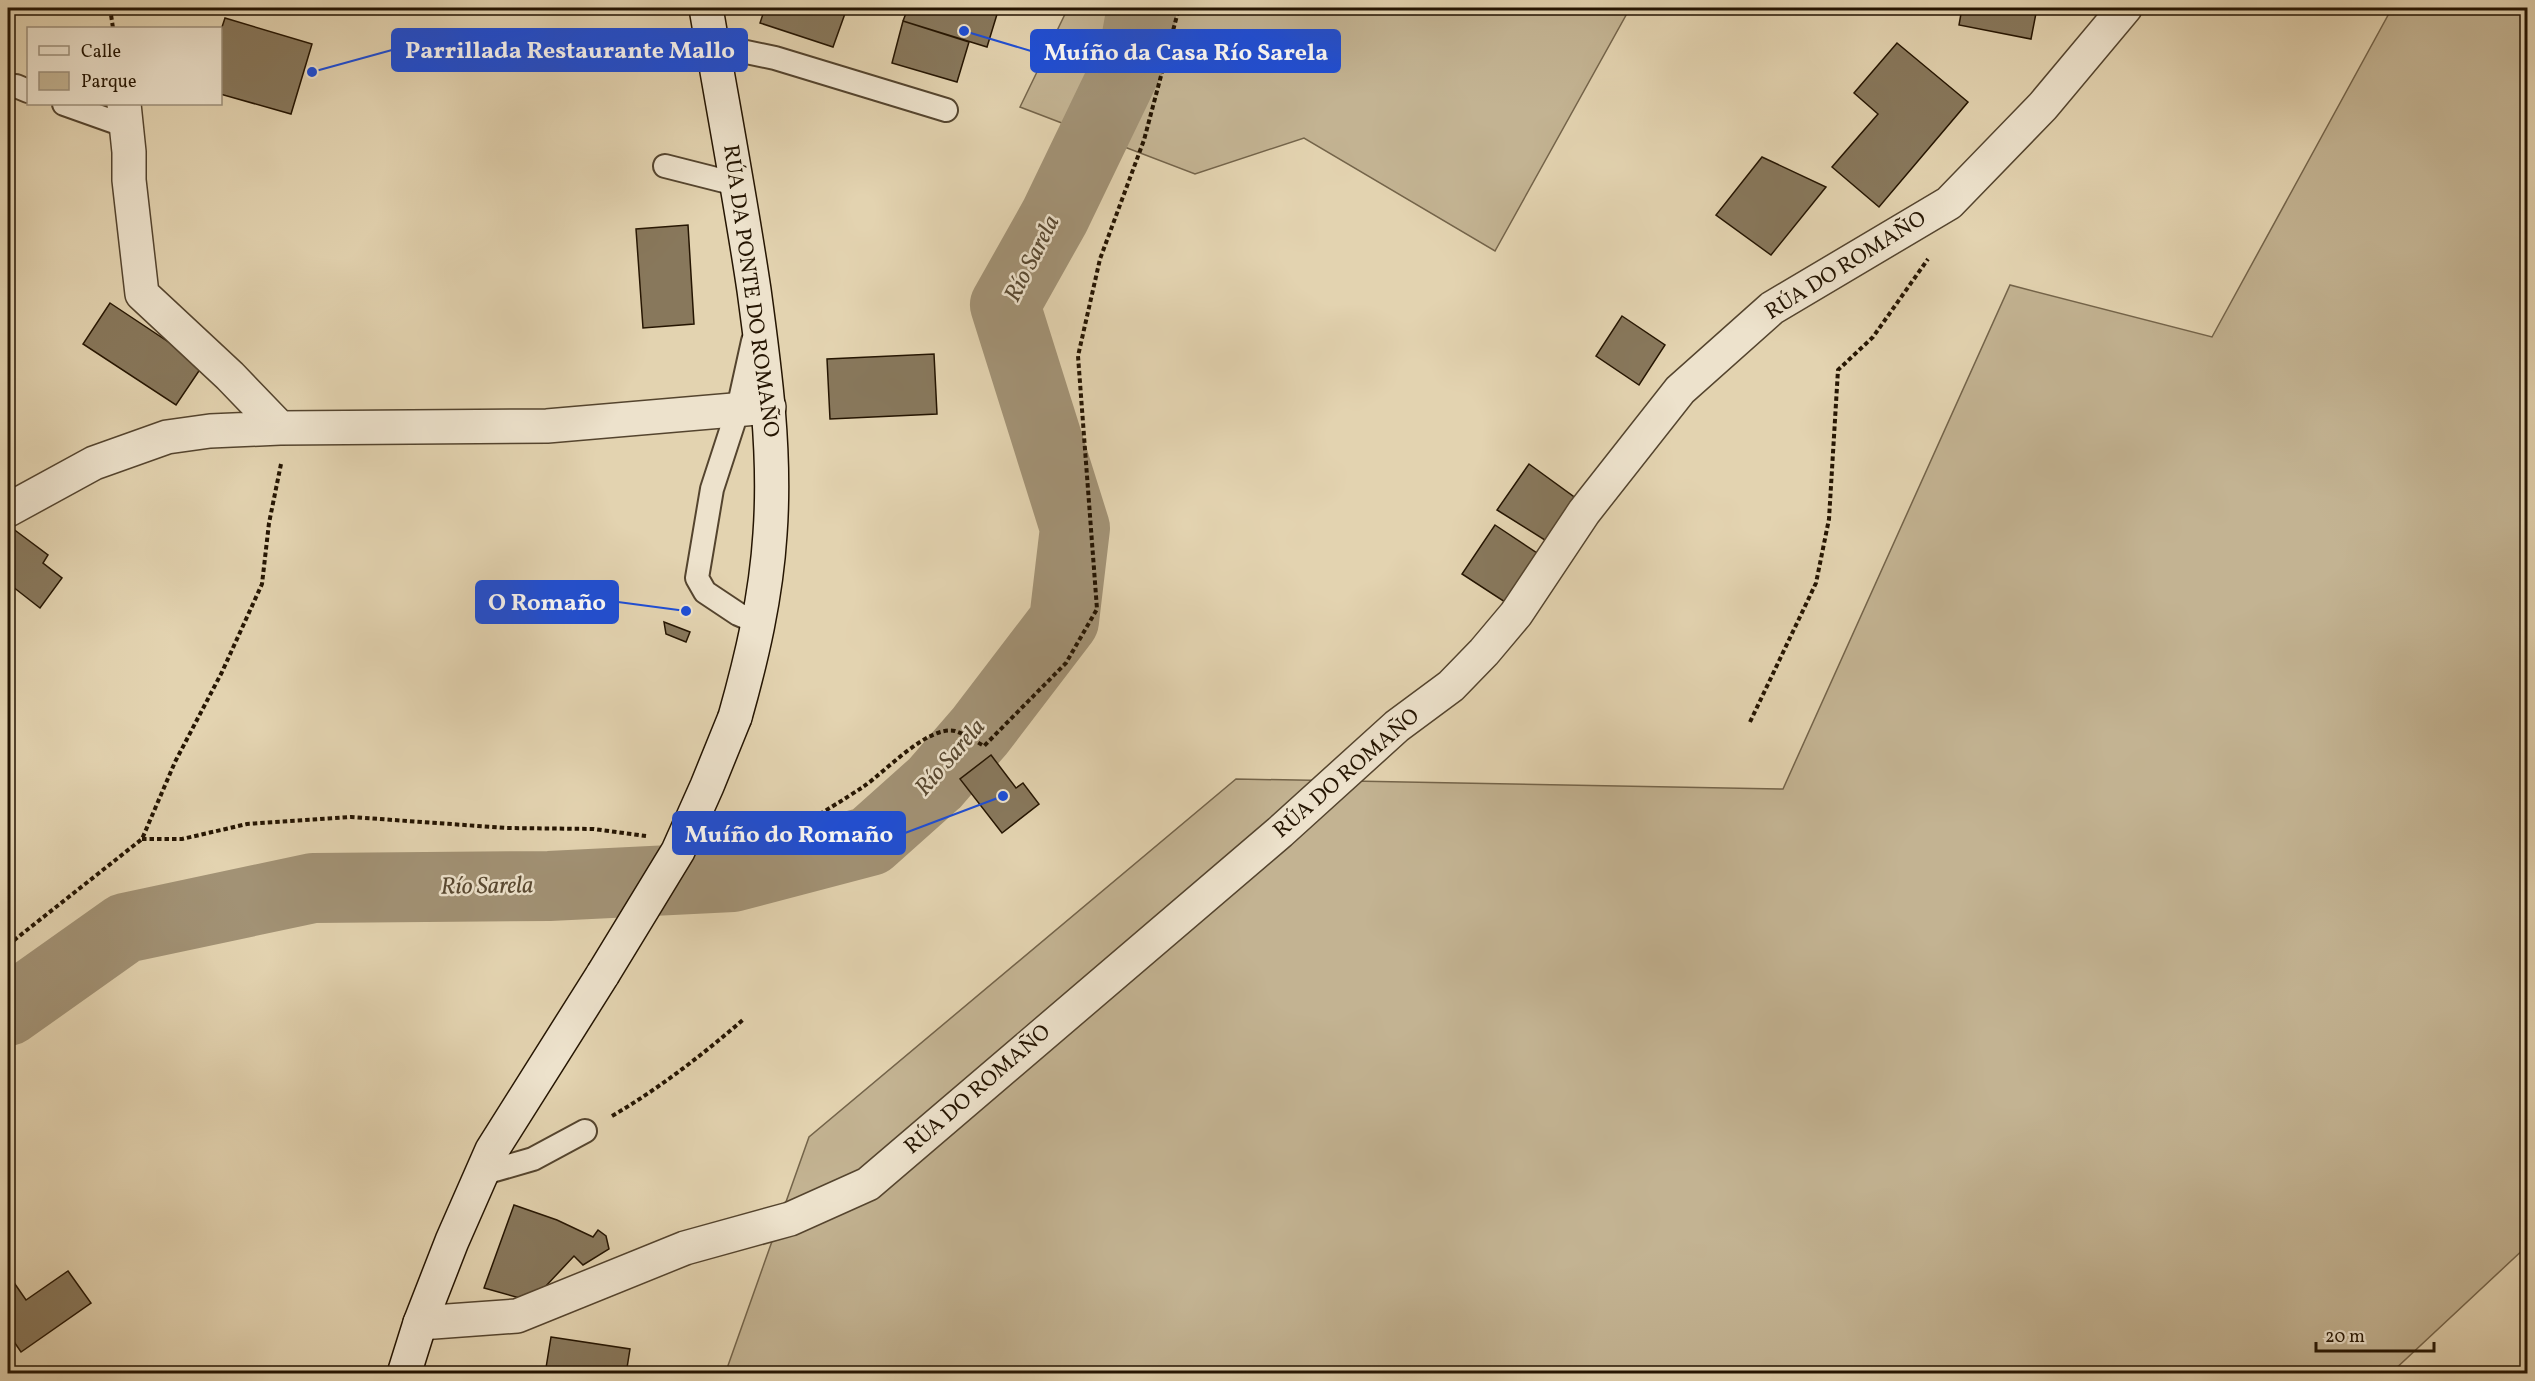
<svg xmlns="http://www.w3.org/2000/svg" width="2535" height="1381" font-family="Vollkorn,serif">
  <rect width="100%" height="100%" fill="#e3d3b0"/>
  <filter id="stains"><feTurbulence type="fractalNoise" baseFrequency=".00333" numOctaves="4"/><feColorMatrix values="0 0 0 0 .2 0 0 0 0 .09 0 0 0 0 .02 0 0 0 .5 -.17"/></filter>
  <radialGradient id="worn" r=".72"><stop offset=".6" stop-color="#630" stop-opacity="0"/><stop offset="1" stop-color="#630" stop-opacity=".3"/></radialGradient>
  <!-- green -->
  <path fill="#c3b392" stroke="#74644a" stroke-width="1.5" d="M1068,8H1630L1495,251L1304,138L1195,174L1020,107Z
    M2392,8H2527V1246L2391,1373L725,1374L809,1137L1236,779L1783,789L2010,285L2212,337Z"/>
  <g fill="none" stroke-linecap="round" stroke-linejoin="round">
    <!-- river -->
    <path stroke="#a29275" stroke-width="70" d="M8,1011L125,928L313,888L549,886L733,877L870,841L935,783L980,731L1064,621L1075,528L1005,305L1055,216L1134,52L1142,8"/>
  </g>
  <!-- building -->
  <path fill="#88785c" stroke="#251502" stroke-width="1.5" d="M765,8H847L833,47L760,23Z
    M908,8H985L998,11L987,47L903,21Z
    M1962,8H2037L2031,39L1959,25Z
    M225,18L312,44L291,114L220,94V33Z
    M903,21L969,42L957,82L892,63Z
    M1897,43L1968,102L1879,207L1832,167L1878,114L1854,93Z
    M1762,157L1826,187L1771,255L1716,215Z
    M688,225L694,324L643,328L636,229Z
    M110,303L203,365L176,405L83,344Z
    M1622,316L1665,345L1639,385L1596,356Z
    M934,354L937,414L830,419L827,359Z
    M1529,464L1577,499L1548,542L1497,510Z
    M1495,525L1540,555L1508,604L1462,574Z
    M12,528L48,555L43,563L62,578L40,608L8,583V533Z
    M664,622L690,632L686,642L666,634Z
    M991,755L1016,788L1023,783L1039,804L1002,833L960,779Z
    M514,1205L557,1220L593,1237L598,1230L606,1236L609,1249L583,1265L574,1256L545,1287L523,1299L484,1288Z
    M68,1271L91,1303L21,1352L8,1333V1274L26,1300Z
    M551,1337L630,1349L626,1374H545Z"/>
  <g fill="none" stroke-linecap="round" stroke-linejoin="round">
    <!-- service casing -->
    <g stroke="#54442e" stroke-width="26">
      <path id="service" d="M713,45L775,58L946,110
        M16,86L28,91
        M64,104L126,126
        M665,166L736,184
        M753,341L738,409L712,489L697,578L705,592L738,614L759,623
        M481,1174L533,1159L585,1131"/>
    </g>
    <!-- minor casing -->
    <g stroke="#54442e" stroke-width="36">
      <path id="minor" d="M124,104L129,152V180L142,294L230,376L280,428
        M8,510L94,463L167,437L210,431L280,428L547,426L769,407
        M420,1323L517,1316L685,1248L790,1219L868,1184L1280,832L1397,726L1451,686L1484,652L1516,614L1584,512L1680,390L1772,308L1949,203L2043,106L2125,8"/>
    </g>
    <!-- secondary casing -->
    <g stroke="#251502" stroke-width="36">
      <path id="secondary" d="M706,8C722,102 740,196 754,290C765,371 776,452 770,534C766,597 752,657 735,717
        M404,1374L420,1323L452,1241L492,1150L603,974"/>
    </g>
    <!-- path -->
    <path stroke="#251502" stroke-width="4" stroke-dasharray="4.5 3" stroke-linecap="butt" d="M110,8L113,28
      M1750,722L1816,583L1829,519L1838,370L1873,337L1928,259
      M142,839H182L247,824L351,817L507,828L594,829L646,836
      M721,846C765,852 827,810 863,787C885,772 928,725 955,731C965,734 975,741 984,746L1066,663L1097,609L1078,356L1100,259L1144,140L1179,8
      M8,945L142,839L175,762L222,672L262,584L269,523L281,464
      M612,1116C660,1088 702,1055 744,1019"/>
    <!-- service -->
    <use href="#service" stroke="#ede2cc" stroke-width="22"/>
    <!-- minor -->
    <use href="#minor" stroke="#ede2cc" stroke-width="33"/>
    <!-- secondary -->
    <use href="#secondary" stroke="#ede2cc" stroke-width="33"/>
    <!-- secondary-bridge casing -->
    <g stroke="#251502" stroke-width="36" stroke-linecap="butt">
      <path id="secondary-bridge" d="M603,974L678,851L707,786L735,717"/>
    </g>
    <!-- secondary-bridge -->
    <use href="#secondary-bridge" stroke="#ede2cc" stroke-width="33"/>
  </g>
  <g text-anchor="middle" dominant-baseline="central" stroke-width="5" stroke-linejoin="round" paint-order="stroke">
    <!-- street labels -->
    <g font-size="22" fill="#251502" stroke="#ede2cc">
      <text transform="translate(1846 266) rotate(-32)">RÚA DO ROMAÑO</text>
      <text transform="translate(750 291) rotate(82)">RÚA DA PONTE DO ROMAÑO</text>
      <text transform="translate(1347 774) rotate(-41)">RÚA DO ROMAÑO</text>
      <text transform="translate(978 1090) rotate(-41)">RÚA DO ROMAÑO</text>
    </g>
    <!-- water labels -->
    <g font-size="24" font-style="italic" fill="#574730" stroke="#ede2cc">
      <text transform="translate(1033 259) rotate(-63)">Río Sarela</text>
      <text transform="translate(951 758) rotate(-49)">Río Sarela</text>
      <text transform="translate(487 887) rotate(-1)">Río Sarela</text>
    </g>
  </g>
  <!-- callouts -->
  <path fill="none" stroke="#1d4ed8" stroke-width="2" d="M312 72L392 50M964 31L1031 51M686 611L618 602M1003 796L905 833"/>
  <g fill="#1d4ed8" stroke="#ede2cc" stroke-width="2">
    <circle cx="312" cy="72" r="6"/>
    <circle cx="964" cy="31" r="6"/>
    <circle cx="686" cy="611" r="6"/>
    <circle cx="1003" cy="796" r="6"/>
  </g>
  <g fill="#1d4ed8" stroke="#1d4ed8" stroke-width="2">
    <rect x="392" y="29" width="355" height="42" rx="6"/>
    <rect x="1031" y="30" width="309" height="42" rx="6"/>
    <rect x="476" y="581" width="142" height="42" rx="6"/>
    <rect x="673" y="812" width="232" height="42" rx="6"/>
  </g>
  <g font-size="24" text-anchor="middle" font-weight="bold" fill="#fff">
    <text x="570" y="58">Parrillada Restaurante Mallo</text>
    <text x="1186" y="60">Muíño da Casa Río Sarela</text>
    <text x="547" y="610">O Romaño</text>
    <text x="789" y="842">Muíño do Romaño</text>
  </g>
  <!-- margin -->
  <rect width="2535" height="1381" fill="none" stroke="#e3d3b0" stroke-width="30"/>
  <rect x="9" y="9" width="2517" height="1363" fill="none" stroke="#251502" stroke-width="3"/>
  <rect x="15" y="15" width="2505" height="1351" fill="none" stroke="#251502" stroke-width="1.5"/>
  <!-- legend -->
  <rect x="27" y="27" width="195" height="78" fill="#ede2cc" stroke="#9d907b" stroke-width="1.5"/>
  <rect x="39" y="46" width="30" height="9" fill="#ede2cc" stroke="#9d907b" stroke-width="1.5"/>
  <text x="81" y="57" font-size="18" fill="#251502">Calle</text>
  <rect x="39" y="72" width="30" height="18" fill="#c3b392" stroke="#9d907b" stroke-width="1.5"/>
  <text x="81" y="87" font-size="18" fill="#251502">Parque</text>
  <!-- scale -->
  <path d="M2316 1342v9h118v-9" fill="none" stroke="#251502" stroke-width="3"/>
  <text x="2325" y="1342" font-size="18" fill="#251502" stroke="#ede2cc" stroke-width="4.5" paint-order="stroke">20 m</text>
  <rect width="100%" height="100%" filter="url(#stains)"/>
  <rect width="100%" height="100%" fill="url(#worn)"/>
</svg>
